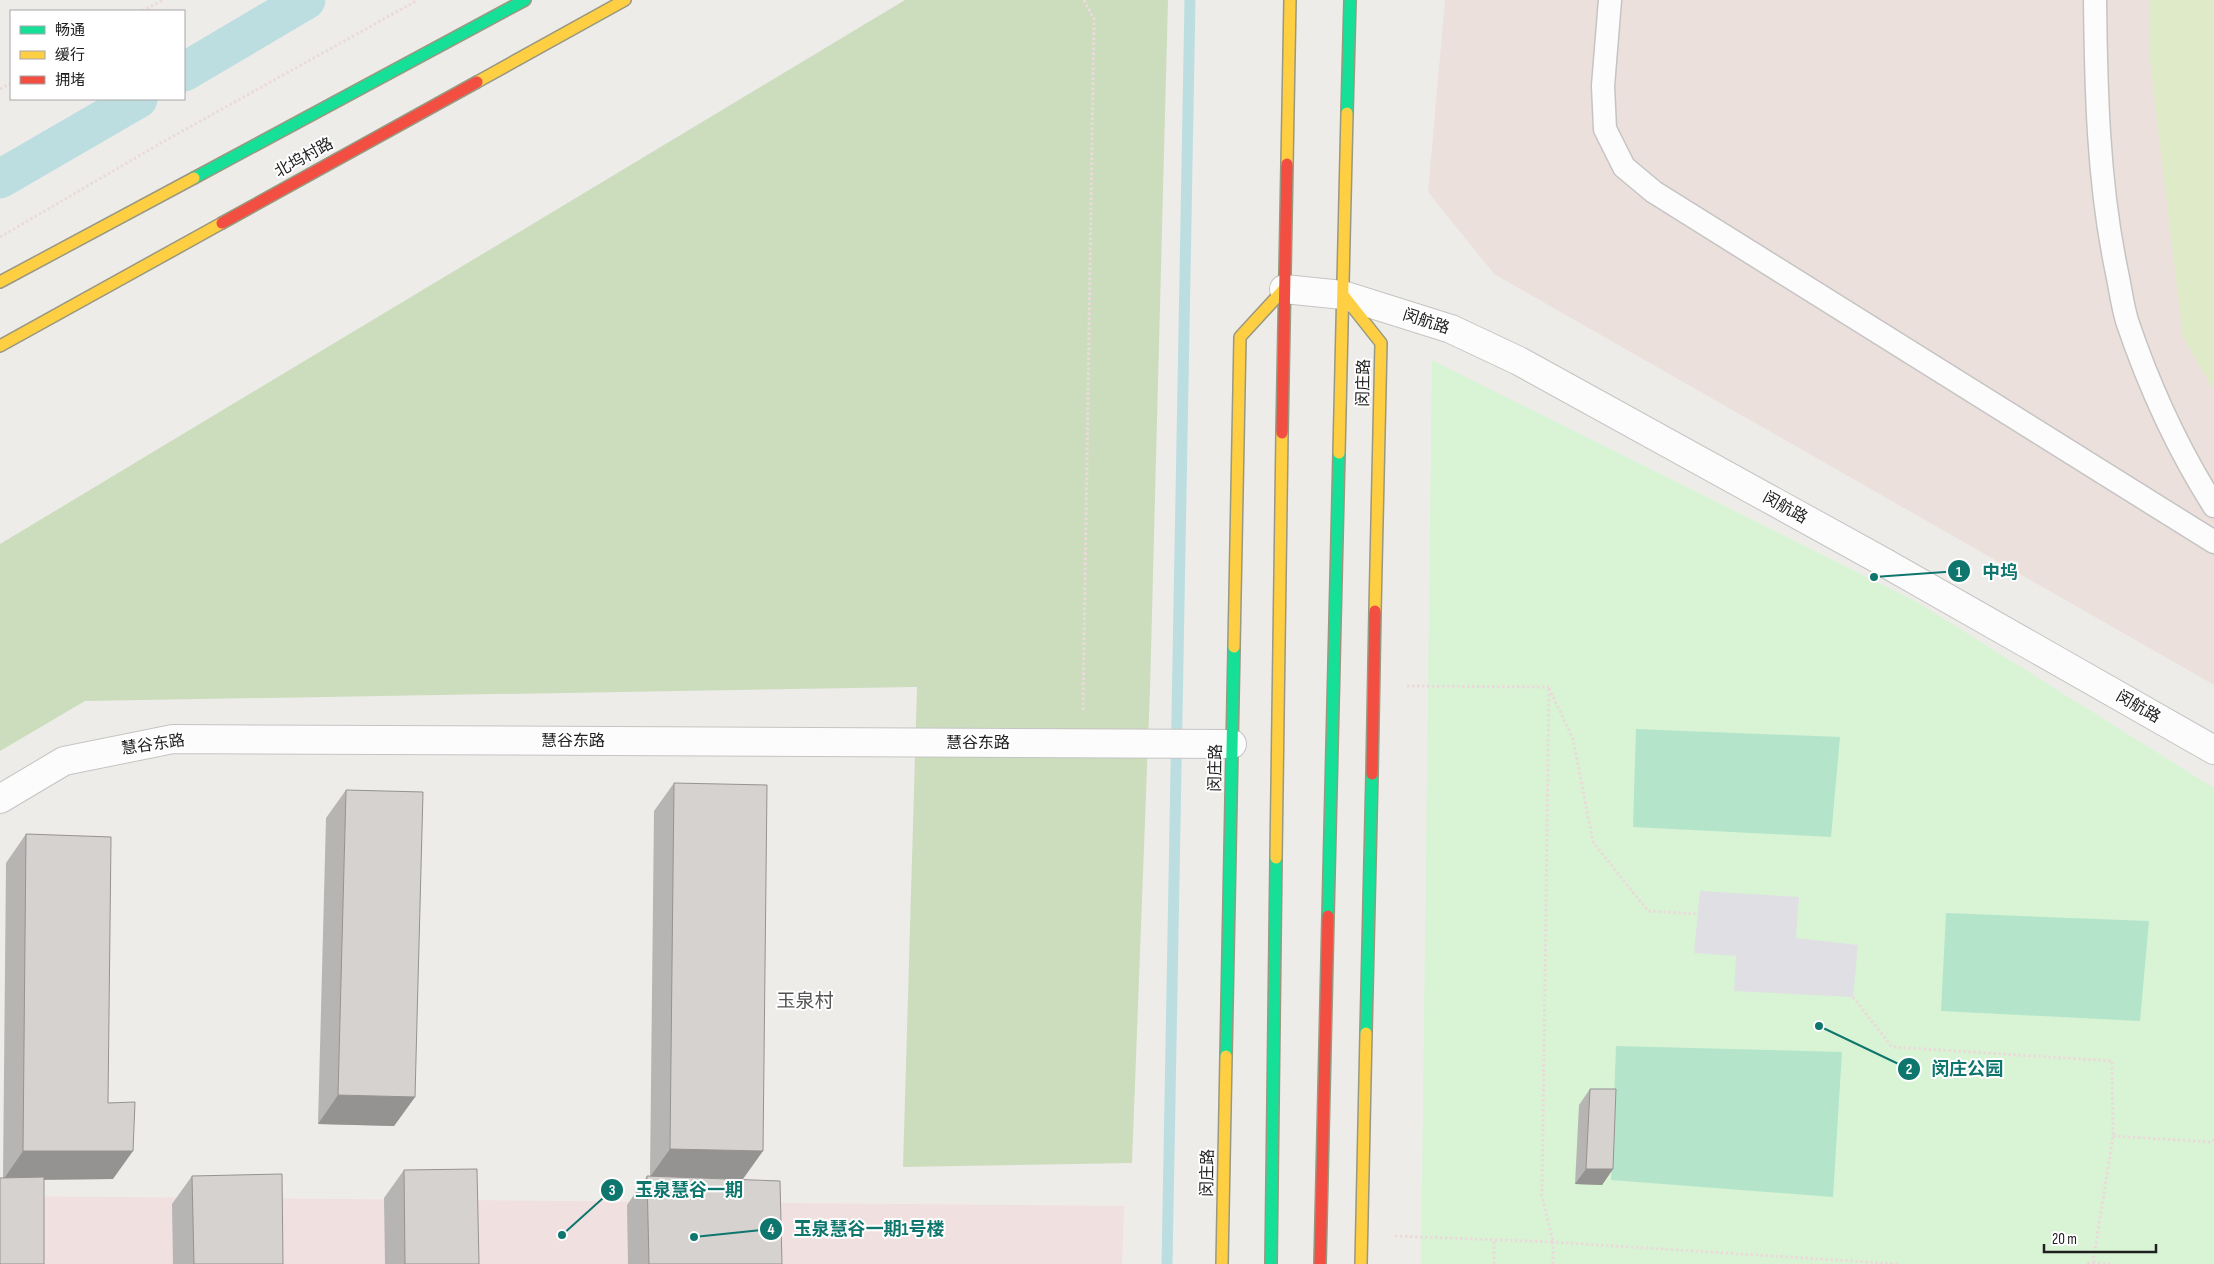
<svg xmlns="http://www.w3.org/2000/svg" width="2214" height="1264" font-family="'Sofia Sans Condensed','Noto Sans SC',sans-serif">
  <rect width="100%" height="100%" fill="#eeece9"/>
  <!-- commercial -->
  <path fill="#f0e0e0" d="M0,1196L1124,1206L1122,1264H0Z"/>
  <!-- military -->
  <path fill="#ece0dd" d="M1445,0H2214V685L1494,274L1428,192Z"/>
  <!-- grass -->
  <path fill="#dfebc8" d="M2150,0H2214V391L2183,337L2150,62Z"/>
  <!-- forest -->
  <path fill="#ccddbe" d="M905,0H1168L1150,690L1132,1163L903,1167L917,687L85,701L0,751V544Z"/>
  <!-- park -->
  <path fill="#d8f4d5" d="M1432,360L1917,602L2214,788V1264H1421Z"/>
  <!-- pitch -->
  <path fill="#b4e5cb" d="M1636,729L1840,737L1831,837L1633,827Z
    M1946,913L2149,921L2140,1021L1941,1011Z
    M1616,1046L1842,1052L1833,1197L1611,1180Z"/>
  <!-- plaza -->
  <path fill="#e0dfe3" d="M1700,891L1799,897L1796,938L1858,945L1853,997L1734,991L1736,956L1694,953Z"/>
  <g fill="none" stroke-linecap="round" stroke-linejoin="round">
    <!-- stream -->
    <path stroke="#bcdee1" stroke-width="11" d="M1167,1264L1190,0"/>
    <!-- canal -->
    <path stroke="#bcdee1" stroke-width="39" d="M184,72L306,0
      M0,179L138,99"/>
    <!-- lane casing -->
    <g stroke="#c5c4c3" stroke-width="25">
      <path id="lane" d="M1610,0L1603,86L1605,129L1624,167L1654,192L2214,542
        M2095,0C2096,90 2098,180 2116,268C2120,286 2122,304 2127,321C2149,386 2177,448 2214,506"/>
    </g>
    <!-- street casing -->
    <g stroke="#c5c4c3" stroke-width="30">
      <path id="street" d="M1284,289L1343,295L1451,329L1519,361L1880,560L2214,750
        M0,799L64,761L173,739L1232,744"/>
    </g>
    <!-- fast casing -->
    <g stroke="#999880" stroke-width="14">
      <path id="fast" d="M1347,113L1350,0
        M194,178L525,0
        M1328,916L1339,453
        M1366,1033L1372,774
        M1226,1056L1234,647
        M1271,1264L1276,858"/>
    </g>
    <!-- slow casing -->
    <g stroke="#999880" stroke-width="14">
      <path id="slow" d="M477,82L625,0
        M1287,164L1290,0
        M0,282L194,178
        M1343,295L1381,343L1375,611
        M0,346L222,223
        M1339,453L1347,113
        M1234,647L1240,337L1284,289
        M1276,858L1282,433
        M1222,1264L1226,1056
        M1361,1264L1366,1033"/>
    </g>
    <!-- jam casing -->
    <g stroke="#999880" stroke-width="14">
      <path id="jam" d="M222,223L477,82
        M1282,433L1287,164
        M1372,774L1375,611
        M1320,1264L1328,916"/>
    </g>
    <!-- path -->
    <path stroke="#ebdada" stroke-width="3" stroke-dasharray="2.5 2.5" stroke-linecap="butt" d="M142,11L163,0
      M0,89L11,83
      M0,237L161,143L418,0
      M1407,686L1549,687
      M1549,688L1573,739L1593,842L1648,911L1698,914
      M1083,710L1094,19L1084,0
      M1853,997L1892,1047L2112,1061L2113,1136L2093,1262L2086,1264
      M2113,1136L2209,1142L2214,1140
      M1395,1236L1553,1242L1542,1196L1549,687
      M2093,1262L2110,1264
      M1494,1264V1240
      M1553,1264V1242L1898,1264"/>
    <!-- lane -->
    <use href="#lane" stroke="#fcfcfc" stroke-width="22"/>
    <!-- street -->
    <use href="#street" stroke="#fcfcfc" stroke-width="28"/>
    <!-- fast -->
    <use href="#fast" stroke="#16e098" stroke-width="11"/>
    <!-- slow -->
    <use href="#slow" stroke="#ffcf43" stroke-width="11"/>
    <!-- jam -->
    <use href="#jam" stroke="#f24e42" stroke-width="11"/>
  </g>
  <!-- wall -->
  <path fill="#b7b5b3" d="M674,783L743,1179H713L782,1264H628L627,1205L647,1176H650L654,811Z
    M346,790L415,1097L394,1126L318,1124L326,818Z
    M26,834L108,1103L113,1179L44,1180L3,1178L6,863Z
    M1590,1089L1613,1169L1602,1185L1575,1184L1579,1105Z
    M404,1170L479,1264H385L384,1198Z
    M192,1176L283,1264H173L172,1204Z"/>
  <!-- shaded-wall -->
  <path fill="#959392" d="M338,1095L415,1097L394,1126L318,1124Z
    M670,1149L763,1151L743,1179L650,1177Z
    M23,1151H133L113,1179L3,1180Z
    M1586,1169H1613L1602,1185L1575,1184Z"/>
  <!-- building -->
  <path fill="#d5d2d0" stroke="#959392" d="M674,783L767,785L763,1151L670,1149Z
    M346,790L423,792L415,1097L338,1095Z
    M26,834L111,837L108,1103L135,1102L133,1151H23Z
    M1590,1089H1616L1613,1169H1586Z
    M477,1169L479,1264H405L404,1170Z
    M282,1174L283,1264H194L192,1176Z
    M647,1176L780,1181L782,1264H649Z
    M44,1177V1264H0V1178Z"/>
  <g text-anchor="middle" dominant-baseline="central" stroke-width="4" stroke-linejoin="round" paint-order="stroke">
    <!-- street labels -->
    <g font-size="16" fill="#202020" stroke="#fff">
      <text transform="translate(304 158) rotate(-29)">北坞村路</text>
      <text transform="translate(1426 322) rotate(18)">闵航路</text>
      <text transform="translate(1364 383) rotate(-89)">闵庄路</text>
      <text transform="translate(1785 508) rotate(29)">闵航路</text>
      <text transform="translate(2138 707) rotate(30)">闵航路</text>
      <text x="573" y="741">慧谷东路</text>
      <text x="978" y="743">慧谷东路</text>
      <text transform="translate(153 745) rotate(-8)">慧谷东路</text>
      <text transform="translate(1216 768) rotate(-89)">闵庄路</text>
      <text transform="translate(1208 1173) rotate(-89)">闵庄路</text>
    </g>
    <!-- quarter labels -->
    <g font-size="19" fill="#535353" stroke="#fff">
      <text x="805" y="1001">玉泉村</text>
    </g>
  </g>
  <!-- callouts -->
  <path fill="none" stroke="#0f766e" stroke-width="2" d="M1874 577L1959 571M1819 1026L1909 1069M562 1235L612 1190M694 1237L771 1229"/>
  <g fill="#0f766e" stroke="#fff" stroke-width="2">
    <circle cx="1874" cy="577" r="5"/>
    <circle cx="1819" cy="1026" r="5"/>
    <circle cx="562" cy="1235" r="5"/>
    <circle cx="694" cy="1237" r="5"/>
    <circle cx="1959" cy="571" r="12"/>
    <circle cx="1909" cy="1069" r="12"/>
    <circle cx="612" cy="1190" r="12"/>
    <circle cx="771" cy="1229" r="12"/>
  </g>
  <g font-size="15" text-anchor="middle" font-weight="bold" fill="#fff">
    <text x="1959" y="577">1</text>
    <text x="1909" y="1074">2</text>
    <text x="612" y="1195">3</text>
    <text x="771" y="1234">4</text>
  </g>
  <g font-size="18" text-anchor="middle" font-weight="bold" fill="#0f766e" stroke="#fff" stroke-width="4" stroke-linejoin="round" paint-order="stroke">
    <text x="2000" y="578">中坞</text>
    <text x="1967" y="1075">闵庄公园</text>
    <text x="689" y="1196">玉泉慧谷一期</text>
    <text x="869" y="1235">玉泉慧谷一期1号楼</text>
  </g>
  <!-- legend -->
  <rect x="10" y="10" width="175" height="90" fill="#ffffff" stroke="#a6a6a6"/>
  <rect x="20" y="26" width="25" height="8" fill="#16e098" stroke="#a6a6a6"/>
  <text x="55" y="35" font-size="15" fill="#202020">畅通</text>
  <rect x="20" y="51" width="25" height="8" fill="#ffcf43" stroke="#a6a6a6"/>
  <text x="55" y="60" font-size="15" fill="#202020">缓行</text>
  <rect x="20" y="76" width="25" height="8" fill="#f24e42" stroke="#a6a6a6"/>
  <text x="55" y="85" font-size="15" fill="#202020">拥堵</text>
  <!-- scale -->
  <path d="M2044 1244v8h112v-8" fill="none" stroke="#202020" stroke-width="2.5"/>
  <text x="2052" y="1244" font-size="15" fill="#202020" stroke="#ffffff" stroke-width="4" paint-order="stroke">20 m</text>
</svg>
